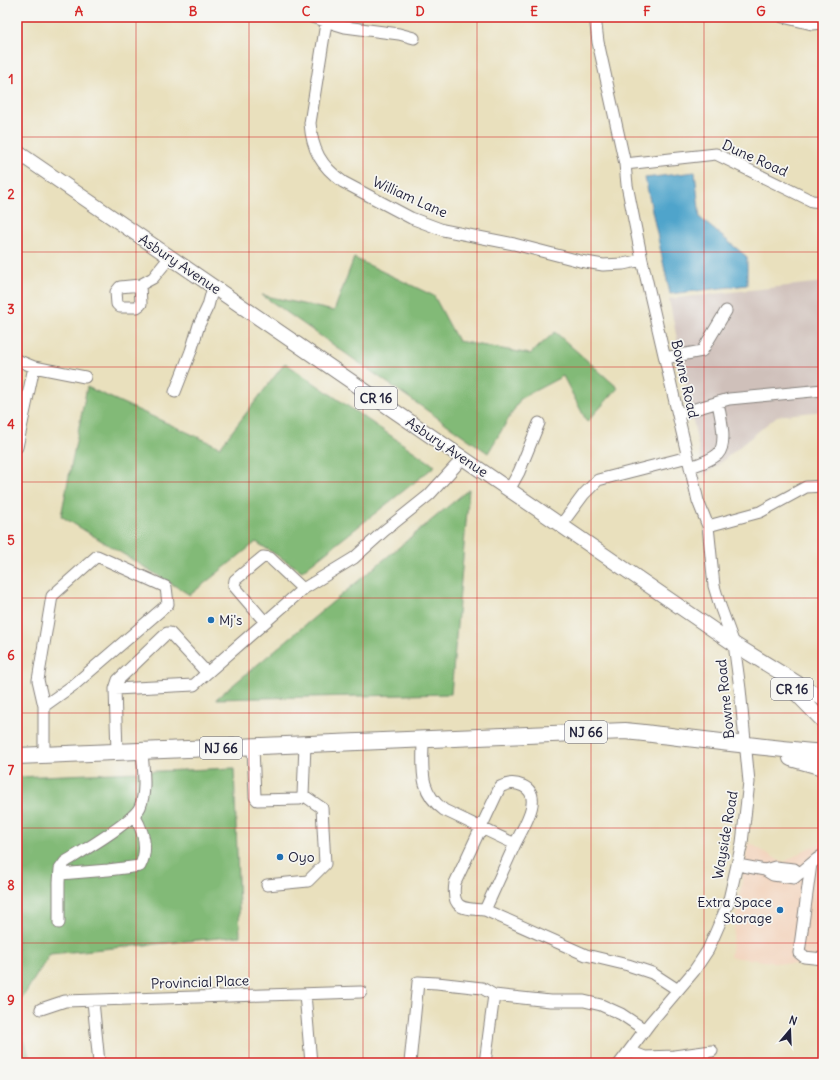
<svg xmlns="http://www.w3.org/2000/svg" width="840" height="1080" font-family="Delius,sans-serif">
  <rect width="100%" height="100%" fill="#f6f6f2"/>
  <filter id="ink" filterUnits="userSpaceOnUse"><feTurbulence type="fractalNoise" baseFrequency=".025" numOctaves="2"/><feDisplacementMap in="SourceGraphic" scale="8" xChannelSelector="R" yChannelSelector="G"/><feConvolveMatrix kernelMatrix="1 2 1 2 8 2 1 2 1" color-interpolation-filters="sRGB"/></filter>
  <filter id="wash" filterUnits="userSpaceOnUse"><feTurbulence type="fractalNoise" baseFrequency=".012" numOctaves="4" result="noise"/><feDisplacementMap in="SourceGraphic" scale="16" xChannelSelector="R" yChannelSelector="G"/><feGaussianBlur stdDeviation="0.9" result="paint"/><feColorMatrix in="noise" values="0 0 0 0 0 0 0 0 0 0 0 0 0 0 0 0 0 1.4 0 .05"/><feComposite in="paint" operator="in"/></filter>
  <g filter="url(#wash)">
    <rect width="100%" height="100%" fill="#e9e0bd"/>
    <!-- built -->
    <path fill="#f3d4be" d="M748,842L783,863L808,848L823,843V968L730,957Z"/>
    <!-- industrial -->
    <path fill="#cfc0ba" d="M823,282V411L777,416L704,476L669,299Z"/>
    <!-- forest -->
    <path fill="#82ba77" stroke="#526e59" d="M354,258L434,296L458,341L530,354L555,332L618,388L587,422L563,376L521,398L488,453L262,295L334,311Z
      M285,363L435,466L302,571L256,542L190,595L61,516L87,387L220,447Z
      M469,489L451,694L216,699Z
      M234,768L240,936L50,954L17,1006V777Z
      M17,1013L31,1063H17Z"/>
    <!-- water -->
    <path fill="#4fa4cb" stroke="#386383" d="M695,172L700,218L747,257V285L670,294L645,178Z"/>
  </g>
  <g filter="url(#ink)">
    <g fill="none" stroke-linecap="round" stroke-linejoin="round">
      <!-- minor casing -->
      <g stroke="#86817c" stroke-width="13">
        <path id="minor" d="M312,17L345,27L399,34L414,38
          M327,17L310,123C312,150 321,166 343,182L411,218L443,230L514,244L580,261L603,265L623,264L642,260
          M595,17L598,42L625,164L627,185L642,260L698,501L708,526L714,586L720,606L734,644L740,689L749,782L742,843L728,904L708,950L694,971L650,1023L620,1063
          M783,17L812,24L823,23
          M625,164L716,154L812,201L823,202
          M140,285L141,304L137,307H120L117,304L116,292L120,287L140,285L153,278L170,257
          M665,358L702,351L726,311
          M17,360L34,367L85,377
          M175,392L191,351L199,325L208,306L213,287
          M678,414L729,399L823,390
          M17,447L34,367
          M690,467C699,464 710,461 718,454C728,443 720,416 718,402
          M509,490L519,472L539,423
          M561,525L584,494L598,480L688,457
          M708,526L760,512L806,487L823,486
          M265,622L234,586L235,580L263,557L270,558L303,589
          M207,673L303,589L354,558L384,531L429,495L463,458
          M115,689L194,685L207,673L170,633H167L118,680L115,689L117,752
          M423,739C423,768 418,791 444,810L515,844L485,910L586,955L628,965L652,973L678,990
          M253,747L255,797L257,800L300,799L303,795L305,745
          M44,755V706L38,680L52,596L97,556L166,587L168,604L75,684L44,706
          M811,864L799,953L804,957L823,959
          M738,865L765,870L775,867L794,869L800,873
          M765,870L773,875L794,878L817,859L823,855
          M60,874L108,870L140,866C149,849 143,830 134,815
          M267,885L308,881L325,864L322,808L303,795
          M485,910C463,909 451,909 455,883L500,787C509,783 514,782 523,786C545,796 522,829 515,844
          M59,923V882L60,869L65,862C81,852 133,822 140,807C147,790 143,769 142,751
          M305,994L311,1063
          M93,1001L99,1063
          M41,1009L65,1001L361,992
          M629,1051L645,1057L674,1056L712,1051
          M410,1063L418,982L437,983L482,988L494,995L550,1001H584L601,1005L621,1014L645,1030
          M485,1063L494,995"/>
      </g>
      <!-- major casing -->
      <g stroke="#86817c" stroke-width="16">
        <path id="major" d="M17,152L734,644L823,699
          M786,683L823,721"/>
      </g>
      <!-- highway casing -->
      <g stroke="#86817c" stroke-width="18">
        <path id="highway" d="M17,756L625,731C691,738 757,747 823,753
          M791,758L823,767"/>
      </g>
      <!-- minor -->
      <use href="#minor" stroke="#fff" stroke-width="11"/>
      <!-- major -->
      <use href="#major" stroke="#fff" stroke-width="14"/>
      <!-- highway -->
      <use href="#highway" stroke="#fff" stroke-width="16"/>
    </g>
  </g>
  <!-- grid -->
  <path fill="none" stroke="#d62828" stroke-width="1" stroke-opacity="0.55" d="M136,17V1063M249,17V1063M363,17V1063M477,17V1063M591,17V1063M704,17V1063M17,137H823M17,252H823M17,367H823M17,482H823M17,598H823M17,713H823M17,828H823M17,943H823"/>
  <!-- markers -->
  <g fill="#1f6fb2" stroke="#f6f6f2" stroke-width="1.5">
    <circle cx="211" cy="620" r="4"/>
    <circle cx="280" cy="857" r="4"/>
    <circle cx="780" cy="910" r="4"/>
  </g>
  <g text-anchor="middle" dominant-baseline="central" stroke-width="3.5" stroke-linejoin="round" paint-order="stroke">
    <!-- shield labels -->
    <g fill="#f6f6f2" stroke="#626272" stroke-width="1">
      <rect x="355" y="387" width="42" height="22" rx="3"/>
      <rect x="771" y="678" width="42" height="22" rx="3"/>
      <rect x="565" y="721" width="42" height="22" rx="3"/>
      <rect x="200" y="737" width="42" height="22" rx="3"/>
    </g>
    <g font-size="13" font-weight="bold" fill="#22223b">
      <text x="376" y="398">CR 16</text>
      <text x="792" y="689">CR 16</text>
      <text x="586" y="732">NJ 66</text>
      <text x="221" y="748">NJ 66</text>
    </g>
    <!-- street labels -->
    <g font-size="14" fill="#22223b" stroke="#f6f6f2">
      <text transform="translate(755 158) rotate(24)">Dune Road</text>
      <text transform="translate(410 197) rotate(24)">William Lane</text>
      <text transform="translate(180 264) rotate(34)">Asbury Avenue</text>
      <text transform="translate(685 379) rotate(77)">Bowne Road</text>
      <text transform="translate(447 447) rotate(34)">Asbury Avenue</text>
      <text transform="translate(725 699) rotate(-96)">Bowne Road</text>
      <text transform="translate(725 835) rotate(-80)">Wayside Road</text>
      <text transform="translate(200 982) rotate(-2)">Provincial Place</text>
    </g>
    <!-- poi labels -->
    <g font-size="14" fill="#22223b" stroke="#f6f6f2" text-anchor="start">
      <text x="219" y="620">Mj's</text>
      <text x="288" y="857">Oyo</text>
      <text x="772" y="902" text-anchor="end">Extra Space<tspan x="772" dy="16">Storage</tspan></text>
    </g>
  </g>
  <!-- margin -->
  <rect width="840" height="1080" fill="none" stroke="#f6f6f2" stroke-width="44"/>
  <!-- north arrow -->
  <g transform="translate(790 1030) rotate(19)" stroke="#f6f6f2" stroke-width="3" paint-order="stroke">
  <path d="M0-3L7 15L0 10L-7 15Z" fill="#22223b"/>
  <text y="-6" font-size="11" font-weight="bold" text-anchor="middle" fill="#22223b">N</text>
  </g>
  <rect x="22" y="22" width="796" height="1036" fill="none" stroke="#d62828" stroke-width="1.5"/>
  <g font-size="13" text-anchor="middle" font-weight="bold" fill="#d62828">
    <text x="79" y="16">A</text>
    <text x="193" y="16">B</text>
    <text x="306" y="16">C</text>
    <text x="420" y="16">D</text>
    <text x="534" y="16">E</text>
    <text x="647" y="16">F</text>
    <text x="761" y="16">G</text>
    <text x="11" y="84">1</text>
    <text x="11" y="199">2</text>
    <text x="11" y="314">3</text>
    <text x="11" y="429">4</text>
    <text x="11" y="545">5</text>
    <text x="11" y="660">6</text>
    <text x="11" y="775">7</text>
    <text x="11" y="890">8</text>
    <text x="11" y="1005">9</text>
  </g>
</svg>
